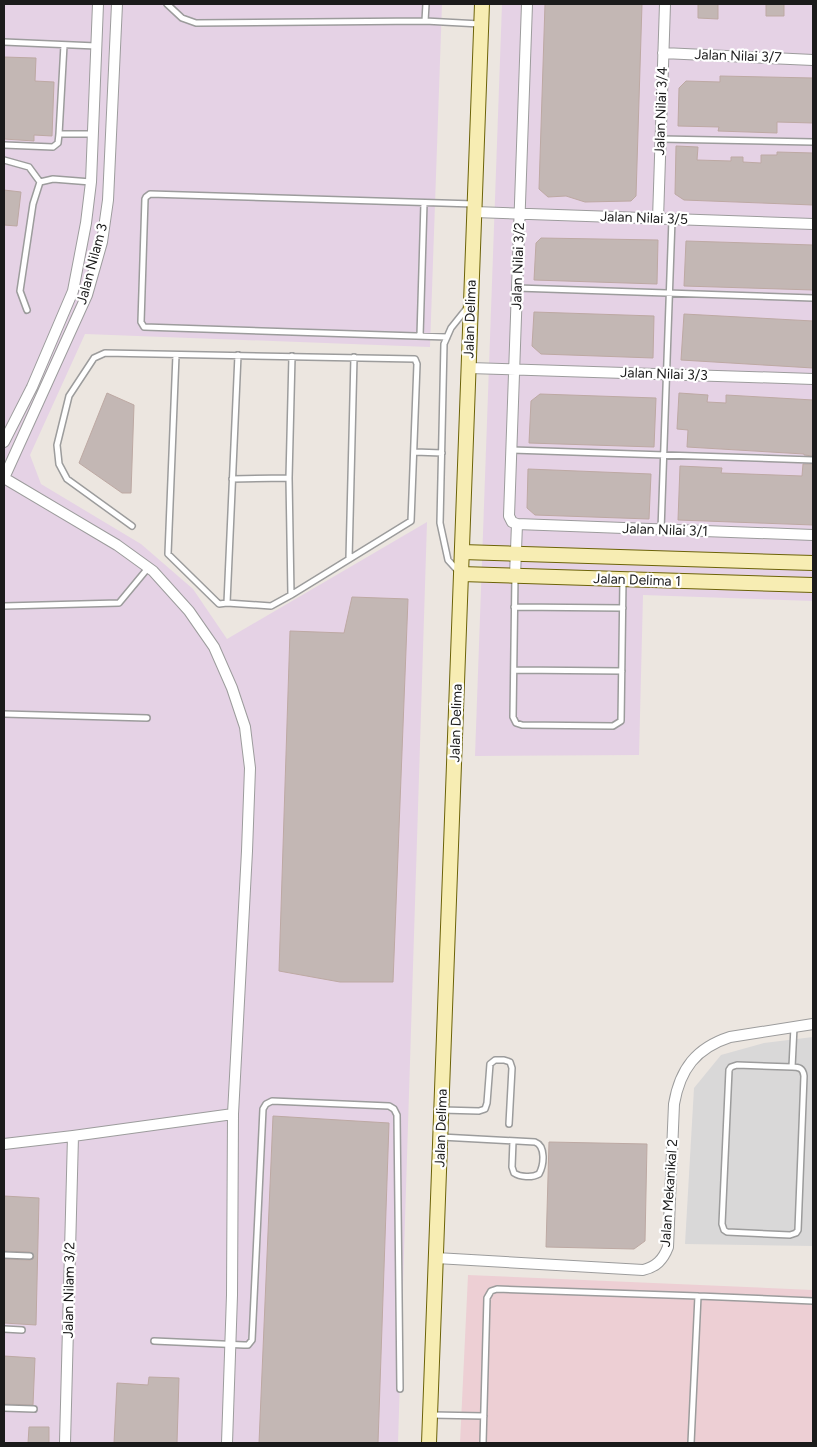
<svg xmlns="http://www.w3.org/2000/svg" width="817" height="1447" font-family="Figtree,sans-serif">
  <rect width="100%" height="100%" fill="#ece6e0"/>
  <!-- residential -->
  <path fill="#d9d8d8" d="M813,1037V1246L685,1244L694,1088L721,1055L764,1043Z"/>
  <!-- commercial -->
  <path fill="#edcfd4" d="M468,1275L813,1290V1443H460Z"/>
  <!-- industrial -->
  <path fill="#e5d2e5" d="M4,4H442L430,347L85,334L30,455L41,484L141,544L193,589L227,639L427,522L398,1443H4Z
    M502,4H813V601L643,595L639,755L475,756Z"/>
  <!-- building -->
  <path fill="#c3b7b4" stroke="#bda9a3" d="M545,4H642L636,196L631,201L585,202L566,196L548,197L539,189Z
    M698,4H718V19L698,18Z
    M766,4H784V16H766Z
    M4,57L36,58L35,81L54,82L52,136L34,135V141L4,139Z
    M720,76L813,78V123L777,122V133L718,131L719,127L678,126L679,88L686,81L720,82Z
    M676,146L698,147L697,160L731,161V157H743V162L761,163V155H777V152L813,153V205L684,200L675,194Z
    M4,190L21,192L17,226L4,225Z
    M541,238L658,240L657,284L534,280L536,243Z
    M686,241L813,245V290L684,286Z
    M534,312L654,316L653,358L541,354L532,346Z
    M684,314L813,321V368L681,360Z
    M107,393L134,405L131,493H122L79,463Z
    M679,393L708,395L707,402L726,403V395L813,400V456L804,455V454L687,447L688,430L677,429Z
    M540,394L656,398L654,447L529,443L531,401Z
    M803,464H813V525L678,520L680,466L722,468L721,473L802,476Z
    M528,469L651,474L649,519L535,515L527,508Z
    M352,597L408,599L393,982H340L279,971L290,631L344,633Z
    M273,1116L389,1123L378,1443H259Z
    M549,1142L647,1144L645,1241L634,1249L546,1247Z
    M4,1196L39,1198L36,1325L4,1323V1259L30,1260L33,1259L34,1256L30,1252L4,1251Z
    M4,1356L35,1358L33,1405L4,1404Z
    M149,1377L179,1378L177,1443H114L117,1383L148,1385Z
    M29,1427H49V1443H28Z"/>
  <g fill="none" stroke-linecap="round" stroke-linejoin="round">
    <!-- lane casing -->
    <g stroke="#9c9c9c" stroke-width="8">
      <path id="lane" d="M167,4L182,18L196,23L425,21L480,24
        M425,21L426,4
        M4,42L96,46
        M64,45L59,134H93
        M661,139L813,142
        M4,145L53,147L58,143L59,134
        M4,160L29,167L40,182
        M517,288L813,298
        M27,310L20,291L33,204L40,182L53,179L91,182
        M420,336L424,203
        M447,337L144,327L141,322L145,199L146,197L150,194L474,204
        M176,355L168,554L219,604L227,603L271,606L291,595L289,478L292,356
        M512,450L813,460
        M415,452L442,453
        M232,479L289,478
        M132,526L67,479L59,464L57,445L69,396L94,358L105,353L415,359L417,364L411,521L291,595
        M661,530L672,219
        M349,559L354,357
        M459,572L448,560L440,523L444,344L451,328L467,308
        M515,576L513,717L516,723L522,725L613,726L621,721L623,580
        M227,603L238,355
        M4,606L119,603L148,568
        M514,607L623,608
        M514,670L622,671
        M4,714L147,718
        M792,1067L737,1065L731,1067L729,1070L722,1224L724,1230L727,1232L790,1235L796,1233L798,1230L804,1076C803,1068 799,1067 792,1067L794,1027
        M442,1110L479,1111L485,1109L487,1103L490,1064L495,1060H504L510,1062L512,1068L509,1124
        M441,1137L535,1142C546,1146 544,1165 539,1174C532,1178 520,1177 514,1173L512,1167L513,1141
        M4,1255L30,1256
        M4,1329L22,1330
        M154,1341L244,1345H248L252,1340L263,1109L266,1104L272,1101L389,1106L394,1109L397,1115L400,1389
        M4,1408L34,1409
        M432,1415L484,1416
        M483,1443L487,1298L491,1291L497,1289L698,1296L813,1301
        M691,1443L698,1296"/>
    </g>
    <!-- street casing -->
    <g stroke="#9c9c9c" stroke-width="12">
      <path id="street" d="M663,53L813,60
        M474,212L813,224
        M658,219L665,4
        M469,368L813,379
        M4,442L32,387L73,291L86,223L91,182L98,4
        M4,478L117,545L153,571L189,611L214,647L232,688L245,727L250,768L247,851L233,1114L232,1295L227,1443
        M4,478L87,295L102,242L108,200L117,4
        M517,524L512,522L509,516L527,4
        M517,524L813,535
        M515,576L517,524
        M4,1144L73,1136L233,1114
        M436,1258L643,1270C656,1267 663,1260 668,1247L674,1104C680,1069 696,1048 730,1037L813,1024
        M65,1443L73,1136"/>
    </g>
    <!-- secondary casing -->
    <g stroke="#6c6308" stroke-width="16">
      <path id="secondary" d="M462,552L813,563
        M461,574L813,585
        M429,1443L482,4"/>
    </g>
    <!-- lane -->
    <use href="#lane" stroke="#fff" stroke-width="5"/>
    <!-- street -->
    <use href="#street" stroke="#fff" stroke-width="10"/>
    <!-- secondary -->
    <use href="#secondary" stroke="#f7edb3" stroke-width="14"/>
  </g>
  <g text-anchor="middle" dominant-baseline="central" stroke-width="4.5" stroke-linejoin="round" paint-order="stroke">
    <!-- street labels -->
    <g font-size="14" fill="#1b1b1b" stroke="#fff">
      <text transform="translate(738 56) rotate(2)">Jalan Nilai 3/7</text>
      <text transform="translate(661 111) rotate(-88)">Jalan Nilai 3/4</text>
      <text transform="translate(644 218) rotate(2)">Jalan Nilai 3/5</text>
      <text transform="translate(92 264) rotate(-75)">Jalan Nilam 3</text>
      <text transform="translate(518 266) rotate(-88)">Jalan Nilai 3/2</text>
      <text transform="translate(470 319) rotate(-88)">Jalan Delima</text>
      <text transform="translate(664 374) rotate(2)">Jalan Nilai 3/3</text>
      <text transform="translate(665 530) rotate(2)">Jalan Nilai 3/1</text>
      <text transform="translate(637 580) rotate(2)">Jalan Delima 1</text>
      <text transform="translate(456 723) rotate(-88)">Jalan Delima</text>
      <text transform="translate(441 1128) rotate(-88)">Jalan Delima</text>
      <text transform="translate(669 1193) rotate(-86)">Jalan Mekanikal 2</text>
      <text transform="translate(69 1290) rotate(-89)">Jalan Nilam 3/2</text>
    </g>
  </g>
  <!-- border -->
  <rect width="817" height="1447" fill="none" stroke="#1b1b1b" stroke-width="10"/>
</svg>
